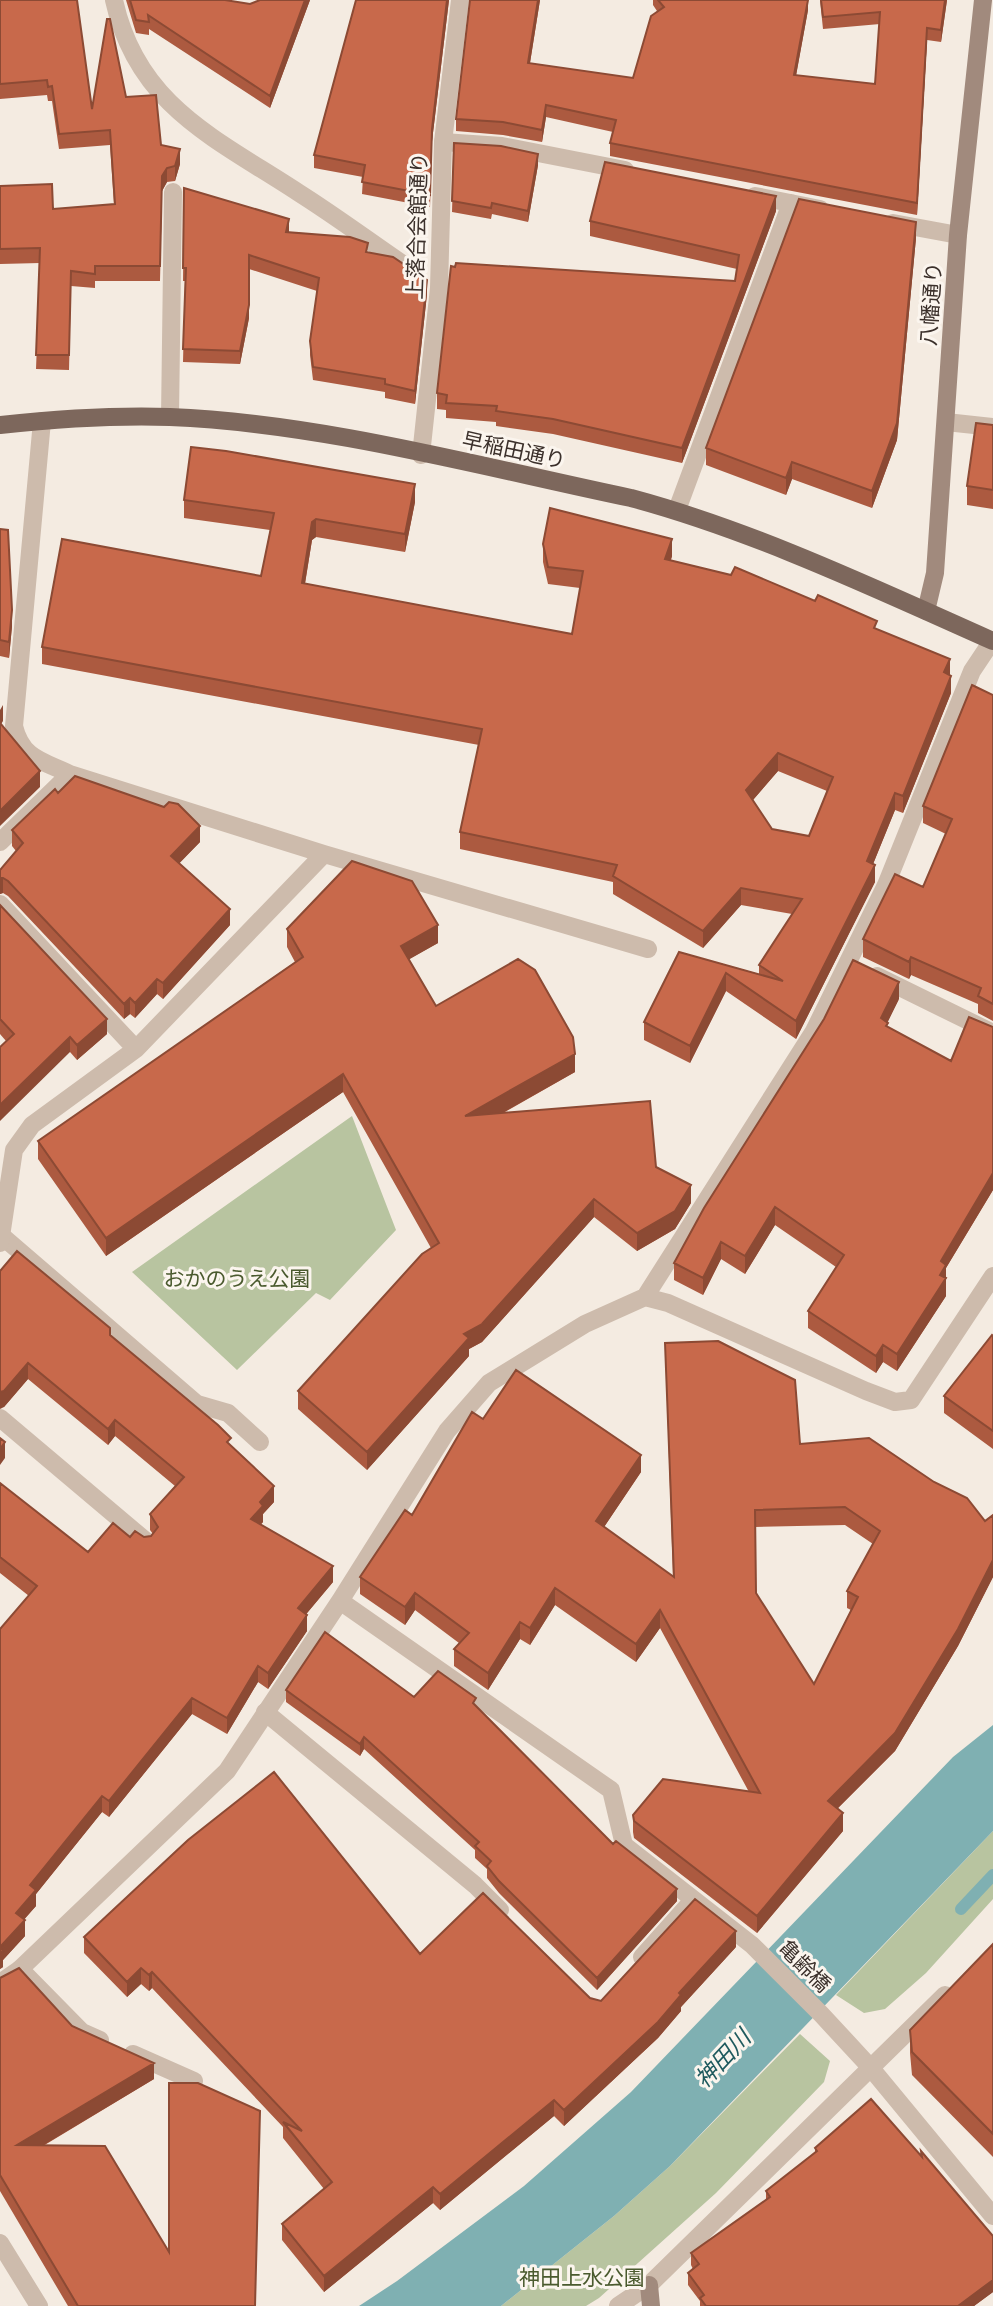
<svg xmlns="http://www.w3.org/2000/svg" width="993" height="2306" font-family="'Work Sans','Noto Sans JP',sans-serif">
  <rect width="100%" height="100%" fill="#f4ebe1"/>
  <!-- green -->
  <path fill="#b8c4a0" d="M352,1116L396,1230L330,1300L316,1293L237,1370L132,1272Z
    M993,1831V1899L926,1973L885,2009L864,2013L836,1995Z
    M800,2034L830,2061L824,2082L716,2193L599,2298L586,2306H501L614,2216L670,2166Z"/>
  <!-- water -->
  <path fill="#7fb0b2" d="M993,1725V1831L670,2166L614,2216L501,2306H359L397,2281L524,2186L631,2092L953,1757Z"/>
  <g fill="none" stroke-linecap="round" stroke-linejoin="round">
    <!-- stream -->
    <path stroke="#7fb0b2" stroke-width="12" d="M961,1909L993,1875"/>
    <!-- lane -->
    <path stroke="#cdbbac" stroke-width="18" d="M443,142L502,146L625,170
      M755,196L820,209
      M893,223L958,235
      M170,417L173,192
      M946,422L993,427
      M677,510L791,203
      M877,976L993,1033
      M2,1236L197,1404L228,1413L260,1442
      M0,1418L147,1542
      M265,1712L475,1885L500,1910
      M642,1957L693,1900
      M20,1969L82,2032L100,2040
      M133,2054L194,2081"/>
    <!-- street -->
    <path stroke="#cdbbac" stroke-width="18" d="M114,0C137,106 217,139 299,193C337,217 373,244 410,269
      M42,421L14,726C22,759 43,761 70,774L324,854L648,949
      M421,455L439,288L443,142L460,0
      M0,842L70,774
      M0,904L136,1049
      M0,1243L14,1150L32,1125L136,1049L324,854
      M645,1297L814,1031L886,885L972,671L992,641
      M340,1601L611,1790L624,1845L752,1945L821,2014L870,2067L993,2216
      M0,1983L20,1969L227,1771L340,1601L447,1431L489,1383L585,1324L645,1297L668,1303L866,1391L895,1402L911,1400L993,1276
      M0,2243L39,2306
      M618,2306L649,2285L945,1995"/>
    <!-- secondary -->
    <path stroke="#a18a7d" stroke-width="18" d="M926,611L935,573L958,235L983,0
      M649,2285L651,2306"/>
    <!-- primary -->
    <path stroke="#7d675c" stroke-width="18" d="M0,425C56,419 113,415 170,417C322,423 482,467 631,498C754,531 876,589 993,641"/>
  </g>
  <!-- wall -->
  <path fill="#ac5a40" fill-rule="evenodd" d="M0,0L92,109L126,97L161,145L180,164L175,181L167,182L162,191L160,281H95V288L71,286L69,370L36,369L40,263L0,264V186L53,209L114,205L110,145L59,149L52,101H48L47,95L0,99Z
    M126,0H225L250,4L310,0L270,108L149,29V35L136,33Z
    M356,0H449L432,141L430,207L362,194L363,177L314,168V155Z
    M470,0H540L530,63L633,78L657,11L653,5V0H808V10L796,75L875,84L880,24L823,29L820,0H947L941,42L927,40L917,215L610,156V143L613,132L546,117L542,142L503,135L456,131V119Z
    M454,143L538,165L528,222L492,214L491,219L452,212Z
    M184,188L289,233L368,252L427,294L415,404L385,398V392L313,380L310,355V341L317,291L249,269V318L240,364L183,362L185,281H183Z
    M776,211L682,463L553,434L496,426V422L446,418V410L437,409V393L455,267L735,281L737,269L590,236V221Z
    M916,238L897,440L872,508L792,479L786,495L706,465V448Z
    M993,425V509L967,505V486Z
    M184,500L415,502L405,552L316,537L312,540L305,584L572,634L580,588L548,584L543,562V544L672,556L671,560L877,629L950,675L951,693L903,813L895,810L873,864L875,882L796,1039L726,991L690,1063L644,1040V1022L679,952L759,974V965L792,914L741,905L703,948L613,894V882L460,849V832L479,745L42,664V647L261,576L270,530L184,518ZM778,771L827,791L809,836L772,829L753,800Z
    M0,529L12,626L9,658L0,656Z
    M993,695V1021L978,1013V1004L911,975L909,979L863,957V939L923,887L946,834L923,823V806Z
    M58,793L200,842L179,863L230,925L163,999L157,994L135,1018L130,1014L124,1019L8,896L3,893L0,894V870L16,851L12,846V830Z
    M0,905L107,1034L77,1060L70,1052L6,1041L0,1034Z
    M287,929L438,943L409,959L436,1006L575,1072L503,1113L656,1167L691,1203L675,1229L637,1251L594,1217L482,1342L469,1349V1356L367,1470L298,1409V1391L431,1248L343,1092L106,1256L38,1159V1141L295,962L287,947Z
    M899,999L887,1022L888,1027L951,1061L993,1027V1190L946,1268V1296L897,1371L883,1362L876,1373L808,1328V1311L836,1267L775,1225L745,1274L721,1259L703,1295L674,1280V1263Z
    M0,1271L110,1335L231,1446L274,1502L263,1514V1522L261,1524L333,1582L306,1614L307,1631L268,1689L258,1682L227,1734L192,1714L109,1817L102,1812L36,1894V1906L24,1919L25,1936L3,1960V1967L0,1969L29,1596L0,1573V1483L88,1552L130,1537L151,1536L153,1534L150,1530V1514L175,1486L115,1436L108,1445L28,1379L4,1407Z
    M993,1336V1449L944,1413V1396Z
    M665,1343L800,1444L985,1521L993,1515V1577L958,1646L895,1751L837,1809L843,1831L757,1933L634,1838L633,1832V1815L749,1792L660,1628L636,1662L555,1605L530,1645L520,1639L488,1690L454,1666V1649L459,1643L415,1610L405,1625L360,1594V1577L412,1515L483,1419L641,1472L604,1527L673,1577ZM845,1525L873,1544L847,1591V1608L851,1610L814,1684L756,1593L755,1527Z
    M286,1690L414,1697L476,1706L613,1844L677,1901L597,1990L499,1893L487,1878V1869L475,1858V1850L364,1749L360,1756L286,1702Z
    M84,1937L420,1954L601,2001L736,1947L681,2007V2011L658,2038L564,2126L554,2116L440,2210L433,2203L324,2292L282,2240V2224L324,2189L283,2138V2127L152,1988L149,1991L141,1984L127,1997L84,1953Z
    M993,1944V2157L912,2075L910,2053V2030Z
    M0,1978L154,2079L43,2146L169,2252L256,2306H68L0,2191Z
    M815,2148L993,2292L974,2306H700V2301L688,2285V2273L693,2269L691,2265V2253L766,2200V2191L815,2153Z"/>
  <!-- shaded-wall -->
  <path fill="#8c4a34" d="M305,0H310L270,108V96Z
    M447,0H449L432,141L430,207L432,129Z
    M538,0H540L528,75V63Z
    M808,0V10L794,87V75Z
    M945,0H947L941,42V30Z
    M927,28V40L917,215V203Z
    M546,105V117L542,142V130Z
    M180,149V164L175,181V166Z
    M538,154V165L528,222V211Z
    M167,168V182L162,191L160,281L162,176Z
    M776,196V211L682,463V448Z
    M289,219V233L286,232Z
    M916,222V238L897,440L872,508V491Z
    M427,280V294L415,404V391Z
    M249,305V318L240,364V351Z
    M792,462V479L786,495V478Z
    M415,484V502L405,552V534Z
    M316,519V537L312,540L302,601V583L312,522Z
    M672,539V556L665,576V559Z
    M12,610V626L9,658V642Z
    M950,659V676L944,672Z
    M951,676V693L903,813V796Z
    M3,705V721L0,726V710Z
    M778,753V771L746,808V790Z
    M40,771V787L0,826V811Z
    M895,793V810L867,879V861Z
    M200,826V842L171,872V856Z
    M875,865V882L796,1039V1021Z
    M0,878H3V893L0,894Z
    M741,888V905L703,948V931Z
    M230,909V925L163,999V983Z
    M438,925V943L401,964V946Z
    M911,957V975L909,979V962Z
    M726,973V991L690,1063V1046Z
    M157,979V994L135,1018V1003Z
    M899,982V999L881,1036V1018Z
    M130,998V1014L124,1019V1004Z
    M107,1019V1034L77,1060V1045Z
    M70,1037V1052L0,1121V1105Z
    M575,1054V1072L465,1134V1116Z
    M343,1074V1092L106,1256V1238Z
    M993,1173V1190L946,1268V1296L897,1371V1354L941,1261Z
    M691,1185V1203L675,1229L637,1251V1233Z
    M594,1199V1217L482,1342L469,1349V1356L367,1470V1452L464,1334Z
    M775,1207V1225L745,1274V1256Z
    M721,1242V1259L703,1295V1278Z
    M883,1345V1362L876,1373V1356Z
    M28,1363V1379L4,1407L0,1409V1392Z
    M115,1420V1436L108,1445V1429Z
    M5,1442V1458L0,1465V1449Z
    M641,1455V1472L596,1539V1521Z
    M274,1486V1502L263,1514V1522L251,1535V1519L260,1502Z
    M993,1560V1577L958,1646L895,1751L828,1818V1801Z
    M333,1566V1582L298,1624V1608Z
    M555,1588V1605L530,1645V1628Z
    M415,1593V1610L405,1625V1607Z
    M660,1610V1628L636,1662V1644Z
    M307,1615V1631L268,1689V1673Z
    M520,1622V1639L488,1690V1673Z
    M258,1666V1682L227,1734V1718Z
    M192,1698V1714L109,1817V1801Z
    M364,1737V1749L360,1756V1744Z
    M102,1796V1812L36,1894V1906L16,1929V1913L30,1885Z
    M843,1813V1831L757,1933V1916Z
    M677,1889V1901L597,1990V1978Z
    M25,1920V1936L3,1960V1967L0,1969V1947Z
    M736,1931V1947L681,2007V2011L658,2038L564,2126V2110L679,1993Z
    M141,1968V1984L127,1997V1982Z
    M152,1972V1988L149,1991V1975Z
    M154,2063V2079L17,2161V2145Z
    M554,2100V2116L440,2210V2194Z
    M433,2187V2203L324,2292V2276Z
    M993,2280V2292L974,2306H958Z"/>
  <!-- building -->
  <path fill="#c8694b" stroke="#8c4a34" stroke-width="2" fill-rule="evenodd" d="M0,0H77L92,109L107,19H110L126,97L156,95L161,145L180,149L175,166L167,168L162,176L160,266H95V274L71,271L69,355H36L40,248L0,249V186L52,184L53,209L115,204L110,130L59,134L52,86L48,87L47,80L0,84Z
    M130,0H225L250,4L260,0H305L270,96L148,15L149,22L136,20Z
    M356,0H447L432,129L430,195L362,182L365,165L314,155Z
    M470,0H538L528,63L633,78L651,16L664,7L658,0H808L794,75L875,84L880,12L823,17L821,0H945L941,30L927,28L917,203L610,143L616,120L546,105L542,130L503,122L456,119Z
    M454,143L501,146L538,154L528,211L492,203L491,208L452,201Z
    M605,162L776,196L682,448L553,419L496,411L497,406L446,403L447,395L437,393L451,266L455,267L456,263L735,281L739,255L590,221Z
    M184,188L289,219L286,232L350,237L368,243L366,252L393,257L427,280L415,391L385,384V379L313,367L310,341L319,278L249,255V305L240,351L183,349L186,268H183Z
    M799,199L916,222L897,423L872,491L792,462L786,478L706,448Z
    M976,423L993,425V490L967,486Z
    M191,447L226,451L415,484L405,534L316,519L312,522L302,583L572,634L583,571L548,567L543,544L550,508L672,539L665,559L731,575L735,567L815,601L818,595L877,621L874,628L950,659L944,672L951,676L903,796L895,793L867,861L875,865L796,1021L726,973L690,1046L644,1022L679,952L783,981L759,965L802,899L741,888L703,931L613,876L617,865L460,832L482,729L42,647L62,539L261,576L274,513L184,500ZM778,753L833,777L809,836L772,829L746,790Z
    M0,529L8,530L12,610L9,642L0,640Z
    M972,685L993,695V1004L978,996L981,988L911,957L909,962L863,939L895,874L923,887L952,819L923,806Z
    M0,723L40,771L0,811Z
    M75,776L164,807L169,802L178,804L200,826L171,856L230,909L163,983L157,979L135,1003L130,998L124,1004L8,881L3,878H0V870L23,843L12,830L55,789L58,793Z
    M352,861L412,881L438,925L401,946L436,1006L518,959L535,970L573,1037L575,1054L465,1116L650,1101L656,1167L691,1185L675,1211L637,1233L594,1199L482,1324L464,1334L469,1338L367,1452L298,1391L422,1254L439,1243L343,1074L106,1238L38,1141L303,957L287,929Z
    M0,905L107,1019L77,1045L70,1037L0,1105V1047L14,1034L0,1019Z
    M853,960L899,982L881,1018L888,1023L886,1026L951,1061L969,1017L993,1027V1173L941,1261L946,1265L940,1275L946,1278L897,1354L883,1345L876,1356L808,1311L844,1255L775,1207L745,1256L721,1242L703,1278L674,1263L704,1208L824,1019Z
    M17,1251L110,1328V1335L218,1425L231,1438L227,1442L274,1486L260,1502L263,1506L251,1519L333,1566L298,1608L307,1615L268,1673L258,1666L227,1718L192,1698L109,1801L102,1796L30,1885L36,1890L16,1913L25,1920L0,1947L3,1951L0,1953V1629L37,1586L0,1557V1483L88,1552L113,1523L130,1537L135,1531L144,1537L151,1536L158,1527L150,1514L184,1477L115,1420L108,1429L28,1363L4,1391L0,1392V1271Z
    M992,1335L993,1336V1431L944,1396Z
    M718,1341L795,1380L800,1444L869,1438L934,1482L967,1498L985,1521L993,1515V1560L958,1629L895,1733L828,1801L843,1813L757,1916L634,1821L633,1815L663,1779L760,1793L660,1610L636,1644L555,1588L530,1628L520,1622L488,1673L454,1649L469,1633L415,1593L405,1607L360,1577L405,1510L412,1515L472,1412L483,1419L516,1370L641,1455L596,1521L674,1577L665,1343ZM845,1507L880,1531L847,1591L858,1597L814,1684L756,1593L755,1510Z
    M0,1438L5,1442L0,1449Z
    M325,1632L414,1697L438,1671L476,1698L473,1703L613,1844L616,1841L677,1889L597,1978L499,1881L487,1866L491,1861L475,1846L479,1842L364,1737L360,1744L286,1690Z
    M274,1772L420,1954L483,1893L590,1998L601,2001L695,1899L736,1931L679,1993L681,1995L658,2022L564,2110L554,2100L440,2194L433,2187L324,2276L282,2224L332,2182L283,2122L302,2131L152,1972L149,1975L141,1968L127,1982L84,1937L188,1840Z
    M993,1944V2134L912,2052L910,2030Z
    M19,1968L72,2026L154,2063L17,2145L105,2146L169,2252V2083H198L260,2111L255,2306H78L0,2175V1978Z
    M871,2099L922,2157L921,2151L993,2236V2280L958,2306H706L700,2298L704,2295L688,2273L699,2264L691,2253L770,2197L766,2191L817,2151L815,2148Z"/>
  <g text-anchor="middle" dominant-baseline="central" stroke-width="6" stroke-linejoin="round" paint-order="stroke">
    <!-- street labels -->
    <g font-size="21" fill="#3b302b" stroke="#fbf5ee">
      <text transform="translate(417 226) rotate(-88)">上落合会館通り</text>
      <text transform="translate(931 304) rotate(-86)">八幡通り</text>
      <text transform="translate(514 450) rotate(12)">早稲田通り</text>
      <text transform="translate(805 1966) rotate(45)">亀齢橋</text>
    </g>
    <!-- park labels -->
    <g font-size="21" fill="#4a5a2e" stroke="#fbf5ee">
      <text x="237" y="1278">おかのうえ公園</text>
      <text x="582" y="2277">神田上水公園</text>
    </g>
    <!-- water labels -->
    <g font-size="23" font-style="italic" fill="#1f5a5e" stroke="#fbf5ee">
      <text transform="translate(723 2059) rotate(-47)">神田川</text>
    </g>
  </g>
</svg>
